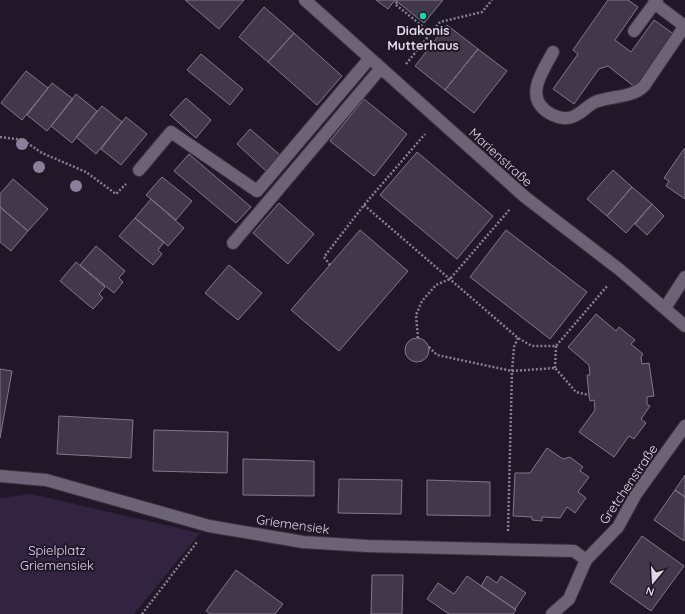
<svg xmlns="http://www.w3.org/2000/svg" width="685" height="614" font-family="Quicksand,sans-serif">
  <rect width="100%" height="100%" fill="#201828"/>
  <!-- green -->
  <path fill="#322441" d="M31,494L200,533L134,614H0V498Z"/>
  <!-- building -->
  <path fill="#41394b" stroke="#81778c" d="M185,0H244L219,29Z
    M376,0H443L424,23L395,0L388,9Z
    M608,0H628L638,7L615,40L631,52L654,20L675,35L636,88L608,66L599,69L574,104L553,89L578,54L573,50Z
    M264,7L294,33L268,62L239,37Z
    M447,25L478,49L445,90L415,66Z
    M294,33L342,76L317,105L268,62Z
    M478,49L507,71L474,113L445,90Z
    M201,54L243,89L230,105L187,70Z
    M26,71L48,88L22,120L1,103Z
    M52,83L73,99L47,131L27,115Z
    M76,94L97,111L72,143L51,126Z
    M186,98L211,120L196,138L170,115Z
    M364,99L407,134L374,176L330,141Z
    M102,106L122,122L96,154L76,137Z
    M126,117L147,134L121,165L101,149Z
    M250,129L280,155L266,171L237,144Z
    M684,149H685V199L666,186L669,181L664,178Z
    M417,152L493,216L457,259L380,195Z
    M189,154L251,207L236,223L174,171Z
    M613,170L632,187L607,216L587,199Z
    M162,177L192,201L176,220L146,195Z
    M13,179L48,209L28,231L0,207V194Z
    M632,187L652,204L626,233L607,216Z
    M151,199L184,228L168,246L135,218Z
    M279,203L314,234L288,264L253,233Z
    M652,204L664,216L647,235L635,224Z
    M0,207L28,231L11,251L0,242Z
    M135,218L164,242L158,250L162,254L153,265L119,236Z
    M360,230L408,271L339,351L291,310Z
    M506,230L587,292L550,339L470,277Z
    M96,246L125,271L119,278L123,282L114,293L80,265Z
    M76,262L105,287L99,294L103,298L93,309L60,281Z
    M229,265L262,293L238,320L205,293Z
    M596,314L616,331L619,327L635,340L631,344L643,354L641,357L642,364L649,363L654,396L647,397V404L650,406L641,419L646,423L634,439L629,436L614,457L579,432L595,410L594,400L590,401L589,395L587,375H590L589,365L568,347Z
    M405 350a12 12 0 1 1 24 0a12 12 0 1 1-24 0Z
    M0,369L12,371L0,438Z
    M59,416L133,420L131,458L57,454Z
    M154,430L228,432L227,473L153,471Z
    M547,448L563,459L570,457L583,467L580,471L589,477L578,492L586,498L575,513L567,507L560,518L542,517V521L532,520V517L513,516L515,473H530Z
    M243,459L314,461V496L243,495Z
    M685,475V497L675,490Z
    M339,479L402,480L401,514L338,513Z
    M427,480L490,482V516L427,515Z
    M675,490L685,497L684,541L654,520Z
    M642,536L684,566L651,611L610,582Z
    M236,570L283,604L275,614H210L206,611Z
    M372,575H403L402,614H371Z
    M467,576L516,610L513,614H449L427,599L438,583L454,594Z
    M487,576L497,583L501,576L526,593L515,609L481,586Z"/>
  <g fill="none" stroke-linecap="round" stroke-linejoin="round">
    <!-- minor casing -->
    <g stroke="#393340" stroke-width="14">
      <path id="minor" d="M305,0L525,197L620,270L685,326
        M634,31L657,0
        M553,52C543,71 523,97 549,113C556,117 564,120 572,117C580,115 587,106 595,102C610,96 632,98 644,86L682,30V24L654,3
        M139,170L171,132L257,191L370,58
        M233,243L381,68
        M665,308L685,277
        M0,476L46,480L209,526L303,542L367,546L574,551L586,560
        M552,614L569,599L586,560L618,527L636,494L685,426"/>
    </g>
    <!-- path -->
    <path stroke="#867f8d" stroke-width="2.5" stroke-dasharray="2 2" stroke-linecap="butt" d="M397,2L395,4L432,34
      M406,64L440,22L482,12L492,0
      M0,137L23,140L42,153L86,172L116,194L126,184
      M364,205L518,338L532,346H556L608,285
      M330,265L324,257L364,205L425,134
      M418,338L416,315L422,301L436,285L450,279L510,209
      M429,347L437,355L512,371L514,347L518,338
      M555,368L556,346
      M508,531L512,371L555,368L576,392L589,395
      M142,614L197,542"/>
    <!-- minor -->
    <use href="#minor" stroke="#6d6377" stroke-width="12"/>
  </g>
  <!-- trees -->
  <g fill="#8b7f99">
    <circle cx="22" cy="144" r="6"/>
    <circle cx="39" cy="167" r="6"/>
    <circle cx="76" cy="186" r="6"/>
  </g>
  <!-- markers -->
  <circle fill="#1fd5b0" stroke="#201828" stroke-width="1.5" cx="423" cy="16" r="4"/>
  <g text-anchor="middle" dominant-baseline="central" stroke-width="4" stroke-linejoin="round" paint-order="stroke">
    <!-- poi labels -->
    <g font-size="13" font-weight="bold" fill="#dfd9e5" stroke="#201828">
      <text x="423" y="30">Diakonis<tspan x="423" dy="15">Mutterhaus</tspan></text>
    </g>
    <!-- street labels -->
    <g font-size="13" fill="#dfd9e5" stroke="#201828">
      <text transform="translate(501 157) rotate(42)">Marienstraße</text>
      <text transform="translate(628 484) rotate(-56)">Gretchenstraße</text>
      <text transform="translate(293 524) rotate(8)">Griemensiek</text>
    </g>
    <!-- park labels -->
    <g font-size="13" fill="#e3d4f5" stroke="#201828">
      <text x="57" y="550">Spielplatz<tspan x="57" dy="15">Griemensiek</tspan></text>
    </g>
  </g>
  <!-- north arrow -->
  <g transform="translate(653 582) rotate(198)" stroke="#201828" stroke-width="3" paint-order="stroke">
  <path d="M0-3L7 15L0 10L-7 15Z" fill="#dfd9e5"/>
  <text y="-6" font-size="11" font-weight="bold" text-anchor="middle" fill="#dfd9e5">N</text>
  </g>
</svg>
